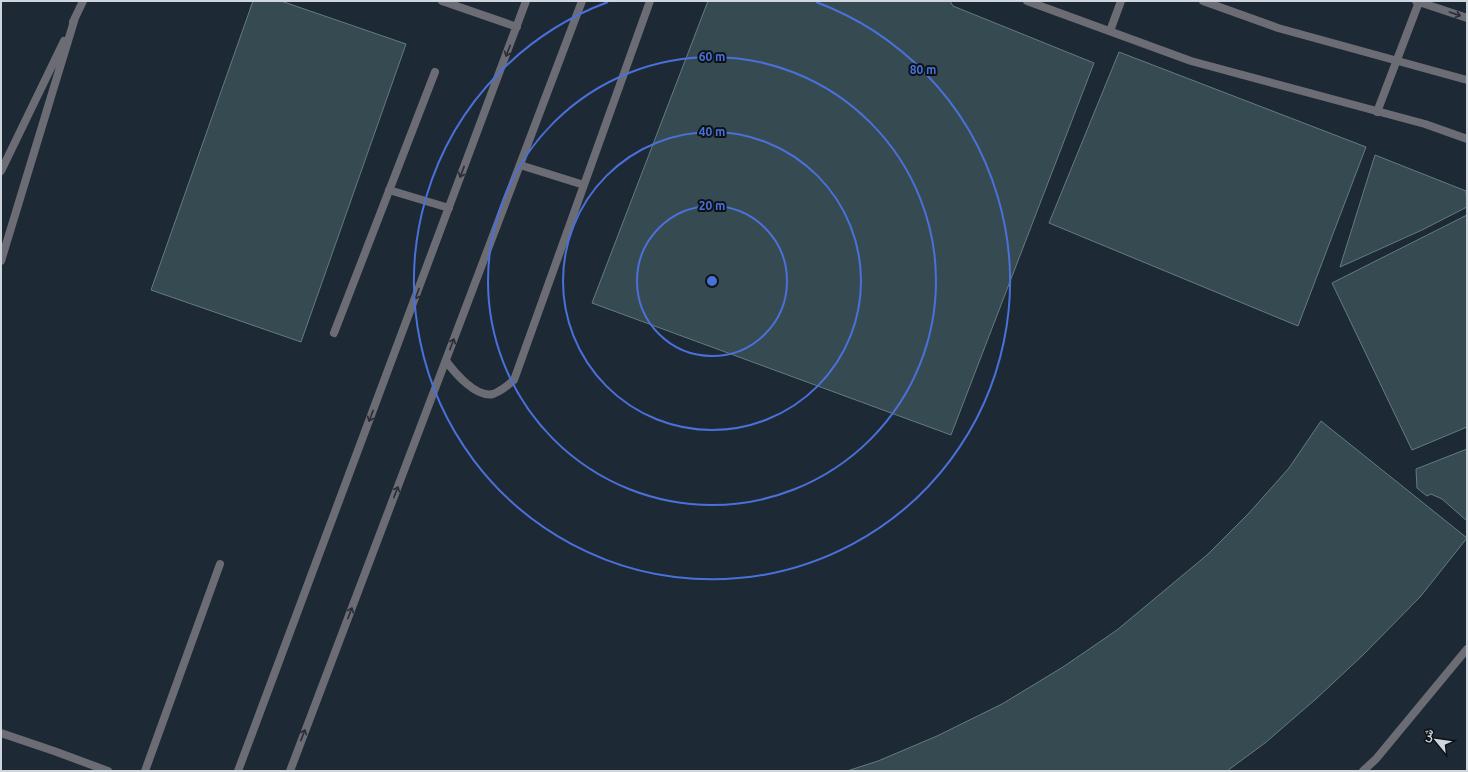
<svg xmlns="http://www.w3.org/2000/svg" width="1468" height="772" font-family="Ubuntu,Vazirmatn,sans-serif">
  <rect width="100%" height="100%" fill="#1e2936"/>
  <!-- building -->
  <path fill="#364b51" stroke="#647b82" d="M253,1H281L406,44L301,342L151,290Z
    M708,1H950L953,6L1094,63L951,435L592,303Z
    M1119,52L1366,147L1298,326L1049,223Z
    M1375,155L1466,191L1467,207L1422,230L1340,267Z
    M1467,215V427L1412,450L1332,283Z
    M1321,421L1467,538L1420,597L1364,654L1317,698L1265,743L1227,771H847L878,761L937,736L1002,704L1063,667L1117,630L1207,555L1249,513L1289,468Z
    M1467,449V521L1442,499L1431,494L1427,496L1417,488L1416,469Z"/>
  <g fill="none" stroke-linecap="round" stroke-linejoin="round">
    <!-- service -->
    <path stroke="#6c6c74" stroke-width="8" d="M442,1L517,27
      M1027,1L1191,61L1425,124L1467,139
      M1203,1L1278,28L1467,80
      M73,22L83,1
      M1110,31L1121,1
      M1377,112L1419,2
      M520,165L584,185
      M1,171L64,41
      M389,190L449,208
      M1,261L75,18
      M334,333L435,72
      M446,361C455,373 476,398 493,394C502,391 507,386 514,380L650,1
      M1,733L54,751L108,771
      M145,771L220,564
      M1363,771L1376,759L1467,649"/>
    <!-- tertiary -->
    <path stroke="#6c6c74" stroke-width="8" d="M1416,1L1467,18
      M238,771L526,1
      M290,771L582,1"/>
  </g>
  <!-- one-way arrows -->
  <defs><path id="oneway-shaft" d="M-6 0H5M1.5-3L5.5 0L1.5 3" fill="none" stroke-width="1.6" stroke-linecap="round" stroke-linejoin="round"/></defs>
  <g stroke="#2a2d33">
    <use href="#oneway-shaft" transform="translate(1455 14) rotate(19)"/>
    <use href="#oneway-shaft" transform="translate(508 51) rotate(111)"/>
    <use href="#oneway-shaft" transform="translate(462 172) rotate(111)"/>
    <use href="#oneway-shaft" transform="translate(417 294) rotate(111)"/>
    <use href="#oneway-shaft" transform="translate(452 344) rotate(-69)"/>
    <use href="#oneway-shaft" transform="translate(371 416) rotate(111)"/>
    <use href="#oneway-shaft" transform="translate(396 492) rotate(-69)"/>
    <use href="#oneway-shaft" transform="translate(350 613) rotate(-69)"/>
    <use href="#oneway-shaft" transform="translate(303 735) rotate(-69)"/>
  </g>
  <!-- distance rings -->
  <g fill="none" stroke="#4a70da" stroke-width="2">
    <circle cx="712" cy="281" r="75"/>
    <circle cx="712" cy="281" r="149"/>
    <circle cx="712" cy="281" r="224"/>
    <path d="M816 2A298 298 0 1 1 608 2"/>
  </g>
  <circle cx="712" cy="281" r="6" fill="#4a70da" stroke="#0d1217" stroke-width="2"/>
  <g font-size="12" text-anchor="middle" font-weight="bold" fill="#4a70da" stroke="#0d1217" stroke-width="4" stroke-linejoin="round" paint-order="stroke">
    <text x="712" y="61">60 m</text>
    <text x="923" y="74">80 m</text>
    <text x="712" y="136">40 m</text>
    <text x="712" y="210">20 m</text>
  </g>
  <!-- border -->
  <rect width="1468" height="772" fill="none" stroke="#cfd6de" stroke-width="4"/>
  <!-- north arrow -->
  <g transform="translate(1436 740) rotate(299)" stroke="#0d1217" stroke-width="3" paint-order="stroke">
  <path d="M0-3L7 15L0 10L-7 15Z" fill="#cfd6de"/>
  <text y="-6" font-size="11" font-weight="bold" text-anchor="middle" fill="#cfd6de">ش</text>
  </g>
</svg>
